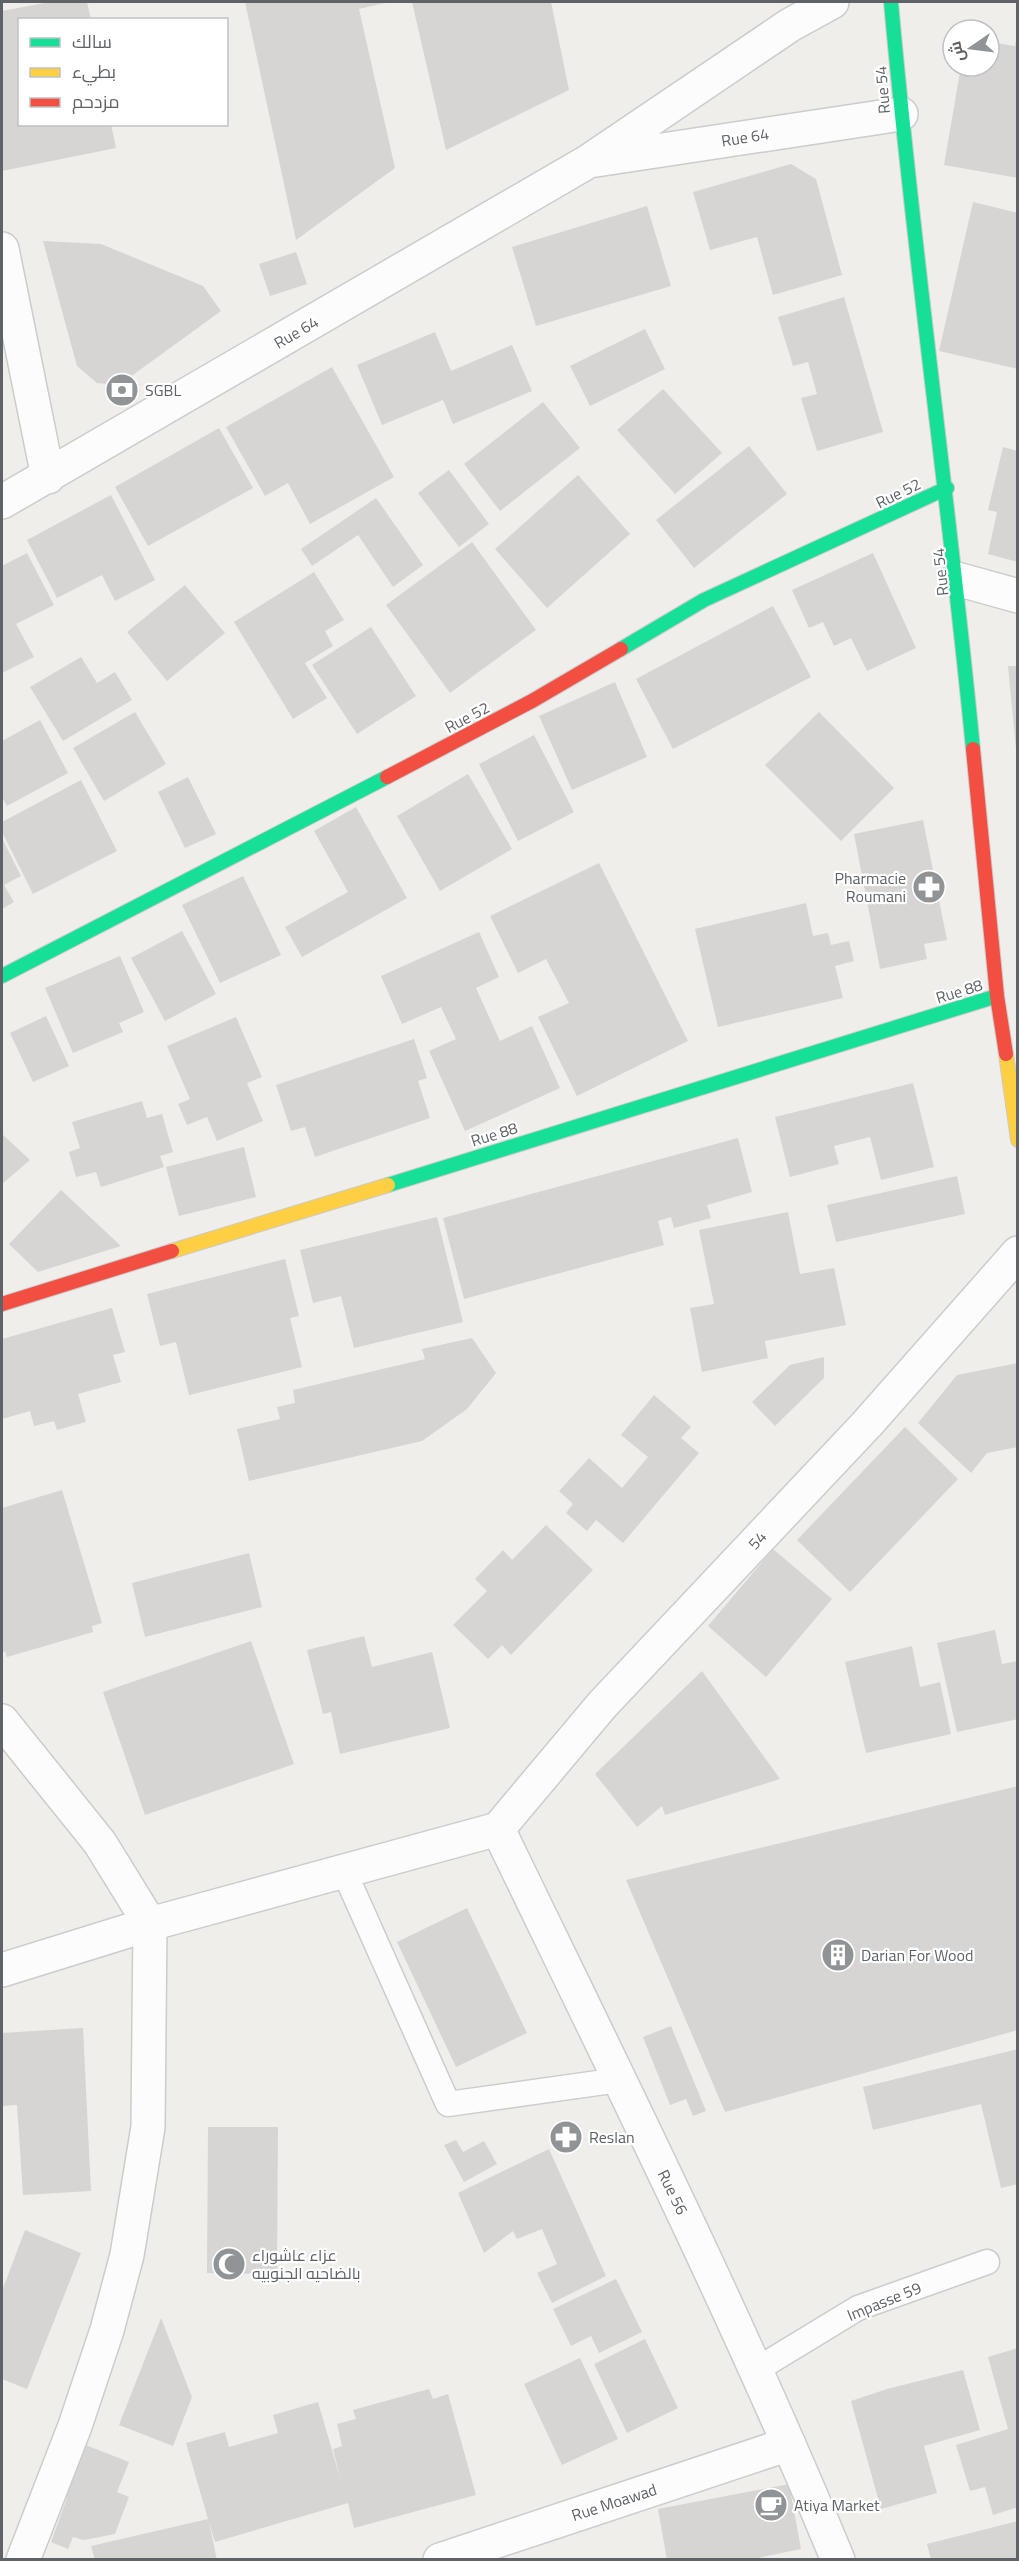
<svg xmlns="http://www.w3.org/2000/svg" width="1019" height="2561" font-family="'Titillium Web',Cairo,sans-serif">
  <rect width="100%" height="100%" fill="#efeeea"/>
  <!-- building -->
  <path fill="#d6d5d3" d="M50,2H87L91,20H20V124H111L116,148L2,171V11Z
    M245,2H389L359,9L395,168L296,240Z
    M412,2H551L569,90L446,150Z
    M1016,40L1018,178L944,165L961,66H989V42L1015,46Z
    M791,164L816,179L842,275L773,295L757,237L710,250L693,192Z
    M973,202L1018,213V369L939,351Z
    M647,206L671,286L536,326L512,247Z
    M43,241L101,244L203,286L221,311L119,385L97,383L77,366Z
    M296,252L307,284L270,296L259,264Z
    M844,297L883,432L817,451L801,398L817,394L808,362L793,366L778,317Z
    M645,329L665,369L590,406L570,366Z
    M435,332L451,371L512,345L532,391L453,424L443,400L382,425L357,365Z
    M332,367L394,477L310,524L288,483L265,496L226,427Z
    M663,389L722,453L675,494L617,430Z
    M543,402L580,448L500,511L464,464Z
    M219,428L253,488L148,546L115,487Z
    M749,446L787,494L694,568L656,520Z
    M1003,447L1018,451V562L988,554L997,512L988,510Z
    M449,470L489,524L459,547L418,493Z
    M578,475L630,534L547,608L495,549Z
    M111,495L155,580L115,601L102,575L57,598L27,540Z
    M376,498L423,565L393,587L358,535L312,566L301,549Z
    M472,542L536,630L450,693L386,605Z
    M27,553L54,605L16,624L34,657L2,673V566Z
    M873,553L916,648L867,671L851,638L834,646L823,622L809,628L792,590Z
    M314,572L344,620L325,631L333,646L305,663L327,698L293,719L234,622Z
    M185,585L225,633L167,681L127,632Z
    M773,606L811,677L673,749L636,679Z
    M371,627L416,696L357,734L312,665Z
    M81,657L97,683L115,672L132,700L63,741L30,687Z
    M1008,666H1018V749H1016Z
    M615,682L647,757L572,790L539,716Z
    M135,712L166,764L104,801L73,748Z
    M819,712L894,788L841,841L765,765Z
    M40,720L68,773L7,806L2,797V741Z
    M534,735L574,812L518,841L479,764Z
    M468,774L512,849L440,891L397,816Z
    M188,777L216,834L185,848L158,792Z
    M81,780L117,851L33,894L2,832V822Z
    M356,807L407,898L302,957L285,927L348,892L314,831Z
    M923,820L947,940L924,944L927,959L880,969L854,834Z
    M2,838L21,876L4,885L14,902L2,909Z
    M599,863L688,1041L577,1096L538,1017L569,1003L546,959L518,973L490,916Z
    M243,876L281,955L220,983L182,905Z
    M806,903L813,936L828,933L831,945L849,941L854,961L835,966L843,998L718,1027L695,929Z
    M182,931L216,994L165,1021L131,958Z
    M479,932L499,977L476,988L500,1041L532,1026L560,1088L465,1131L429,1051L456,1039L441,1007L402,1024L381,976Z
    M120,956L144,1012L119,1023L123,1032L73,1053L45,988Z
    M46,1016L69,1066L33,1082L10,1033Z
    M236,1017L262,1077L247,1083L263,1121L217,1141L207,1117L187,1125L178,1104L190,1099L167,1046Z
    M414,1039L427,1078L418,1081L430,1118L315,1157L305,1127L291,1131L276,1085Z
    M913,1083L934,1167L881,1180L870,1137L834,1146L839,1164L790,1177L775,1117Z
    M142,1101L147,1118L162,1114L173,1152L160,1156L164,1167L101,1187L96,1172L76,1177L69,1152L80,1148L72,1122Z
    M2,1134L30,1160L2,1184Z
    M738,1138L752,1192L707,1205L711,1218L674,1228L671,1217L658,1221L664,1245L464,1299L443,1218Z
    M244,1147L256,1197L179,1216L166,1167Z
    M957,1176L965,1214L836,1242L827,1205Z
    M61,1190L121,1246L38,1272L9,1244Z
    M788,1212L800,1274L834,1268L846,1325L765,1341L768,1358L702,1372L690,1308L714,1304L699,1230Z
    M437,1217L463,1322L354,1348L341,1296L313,1303L300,1250Z
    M285,1259L299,1316L290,1318L302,1367L189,1395L176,1342L160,1346L147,1294Z
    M112,1308L125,1352L113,1355L121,1382L78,1394L86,1422L57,1430L54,1421L34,1426L30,1411L2,1419V1339Z
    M472,1338L496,1373L467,1409L422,1441L249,1481L237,1429L280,1419L277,1407L295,1403L293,1390L425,1359L422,1349Z
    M824,1357V1378L775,1426L752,1402L790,1365Z
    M1018,1363V1447L987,1453L971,1473L918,1423L957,1375Z
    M654,1395L691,1427L681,1438L699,1453L623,1543L596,1520L587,1531L566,1513L573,1504L559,1491L589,1458L622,1488L648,1457L621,1435Z
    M905,1427L958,1479L850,1592L797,1540Z
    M62,1490L102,1623L92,1626L93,1632L7,1657L5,1651L2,1653V1508Z
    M546,1525L593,1570L511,1655L502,1645L488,1659L453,1625L487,1591L475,1579L503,1550L512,1560Z
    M773,1549L832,1599L766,1677L708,1626Z
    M249,1553L262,1607L145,1637L132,1583Z
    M995,1630L1002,1664L1018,1661V1719L957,1732L937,1643Z
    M364,1636L372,1667L432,1652L450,1728L340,1754L331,1712L323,1714L307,1650Z
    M251,1641L294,1764L145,1815L103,1692Z
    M912,1646L920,1687L940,1682L951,1734L866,1753L845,1662Z
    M702,1671L780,1779L665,1815L662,1806L637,1827L595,1774Z
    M1018,1786V2030L725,2112L626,1880Z
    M467,1908L527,2033L456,2067L397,1942Z
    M671,2026L706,2111L693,2116L686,2099L670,2105L643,2037Z
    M83,2028L91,2191L23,2195L17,2105L2,2106V2033Z
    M1018,2049V2184L1001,2188L981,2104L873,2130L863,2087Z
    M208,2127H278L277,2274L207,2273Z
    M456,2140L463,2152L484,2141L497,2164L464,2182L444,2145Z
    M549,2149L606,2276L552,2303L537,2273L557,2264L542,2229L517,2239L513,2231L484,2253L458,2193Z
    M25,2230L81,2253L27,2389L2,2379V2291Z
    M616,2279L642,2332L599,2353L591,2336L571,2346L553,2309Z
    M161,2318L192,2397L173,2446L119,2425Z
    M645,2339L678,2408L627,2433L594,2364Z
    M1018,2348V2507L993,2515L985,2487L970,2491L956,2445L1008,2429L988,2357Z
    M580,2358L618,2439L562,2465L524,2384Z
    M963,2370L980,2430L924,2446L937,2493L881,2509L851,2401L887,2389Z
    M429,2389L433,2399L448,2394L476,2495L354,2528L348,2503L215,2542L209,2522L217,2560H95L91,2546L208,2519L186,2443L225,2432L229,2447L278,2433L273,2415L318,2402L341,2481L333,2449L342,2446L337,2424L356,2419L353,2410Z
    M78,2442L129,2462L117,2492L129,2497L115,2534L84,2540L73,2537L68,2549L51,2542L67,2498L58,2494Z
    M789,2484L801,2549L748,2560H667L658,2509Z
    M1018,2521V2560H931L927,2544Z"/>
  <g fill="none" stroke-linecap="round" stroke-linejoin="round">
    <!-- lane casing -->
    <g stroke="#cbcccc" stroke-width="27">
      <path id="lane" d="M344,1871L448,2104L619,2080
        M756,2370L858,2308L987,2262"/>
    </g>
    <!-- street casing -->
    <g stroke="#cbcccc" stroke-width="36">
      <path id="street" d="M596,160L901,114
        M2,249L48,477
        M2,502L589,161L790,25L832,2
        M957,579L1018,596
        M2,1721L100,1843L150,1924L148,2127L127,2255L107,2330L75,2426L23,2560
        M498,1829C615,2071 735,2311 838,2560
        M498,1829L602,1705L867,1424L1018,1253
        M2,1970L150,1924L498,1829
        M440,2560L789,2444"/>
    </g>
    <!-- fast casing -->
    <g stroke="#cacacb" stroke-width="16">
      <path id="fast" d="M891,2C913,252 949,500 973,749
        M621,649L704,600L947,488
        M2,976L387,777
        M388,1185L997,996"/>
    </g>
    <!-- slow casing -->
    <g stroke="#cacacb" stroke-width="16">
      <path id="slow" d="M1006,1054L1018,1140
        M172,1251L388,1185"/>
    </g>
    <!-- jam casing -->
    <g stroke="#cacacb" stroke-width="16">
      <path id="jam" d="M973,749L997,996L1006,1054
        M387,777L532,701L621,649
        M2,1304L172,1251"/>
    </g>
    <!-- lane -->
    <use href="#lane" stroke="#fdfcfc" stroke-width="24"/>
    <!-- street -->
    <use href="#street" stroke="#fdfcfc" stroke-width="33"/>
    <!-- fast -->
    <use href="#fast" stroke="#16e098" stroke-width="14"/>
    <!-- slow -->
    <use href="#slow" stroke="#ffcf43" stroke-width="14"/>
    <!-- jam -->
    <use href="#jam" stroke="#f24e42" stroke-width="14"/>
  </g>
  <!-- icons -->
  <defs>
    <g id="bank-disc" transform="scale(1.725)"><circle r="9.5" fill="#919496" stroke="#fff"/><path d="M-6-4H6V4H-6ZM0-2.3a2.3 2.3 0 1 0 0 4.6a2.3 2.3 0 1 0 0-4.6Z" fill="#fff"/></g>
    <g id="pharmacy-disc" transform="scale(1.725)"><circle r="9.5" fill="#919496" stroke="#fff"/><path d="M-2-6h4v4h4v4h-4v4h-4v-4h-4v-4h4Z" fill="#fff"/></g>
    <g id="building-disc" transform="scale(1.725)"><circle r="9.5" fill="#919496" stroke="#fff"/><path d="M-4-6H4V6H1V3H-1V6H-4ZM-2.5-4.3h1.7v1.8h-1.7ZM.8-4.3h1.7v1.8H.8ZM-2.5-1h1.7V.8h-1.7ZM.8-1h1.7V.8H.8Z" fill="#fff"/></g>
    <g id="mosque-disc" transform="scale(1.725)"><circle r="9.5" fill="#919496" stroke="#fff"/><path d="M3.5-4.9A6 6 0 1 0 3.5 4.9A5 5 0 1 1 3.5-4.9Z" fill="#fff"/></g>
    <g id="cafe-disc" transform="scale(1.725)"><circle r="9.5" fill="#919496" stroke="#fff"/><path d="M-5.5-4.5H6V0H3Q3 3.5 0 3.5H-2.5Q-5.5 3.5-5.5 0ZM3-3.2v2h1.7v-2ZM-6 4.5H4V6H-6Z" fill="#fff"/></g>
  </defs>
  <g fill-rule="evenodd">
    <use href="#bank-disc" x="122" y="390"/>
    <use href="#pharmacy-disc" x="929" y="887"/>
    <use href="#building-disc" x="838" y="1955"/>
    <use href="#pharmacy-disc" x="566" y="2137"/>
    <use href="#mosque-disc" x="229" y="2264"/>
    <use href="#cafe-disc" x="771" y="2505"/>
  </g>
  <g text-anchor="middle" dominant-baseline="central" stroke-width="4.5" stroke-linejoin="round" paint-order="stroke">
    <!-- street labels -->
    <g font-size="16" fill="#5f6368" stroke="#fff">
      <text transform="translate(882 90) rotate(-95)">Rue 54</text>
      <text transform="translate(745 137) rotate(-9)">Rue 64</text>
      <text transform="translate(296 332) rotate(-30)">Rue 64</text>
      <text transform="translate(898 493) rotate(-26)">Rue 52</text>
      <text transform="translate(940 572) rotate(-96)">Rue 54</text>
      <text transform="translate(467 717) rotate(-28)">Rue 52</text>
      <text transform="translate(959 991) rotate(-17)">Rue 88</text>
      <text transform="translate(494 1134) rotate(-17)">Rue 88</text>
      <text transform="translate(757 1540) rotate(-47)">54</text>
      <text transform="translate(673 2192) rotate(64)">Rue 56</text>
      <text transform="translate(884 2301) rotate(-22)">Impasse 59</text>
      <text transform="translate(614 2502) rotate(-18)">Rue Moawad</text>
    </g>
    <!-- poi labels -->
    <g font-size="16" fill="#5f6368" stroke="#fff" text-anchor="start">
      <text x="145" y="390">SGBL</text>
      <text x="906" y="878" text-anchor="end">Pharmacie<tspan x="906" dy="18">Roumani</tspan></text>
      <text x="861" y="1955">Darian For Wood</text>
      <text x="589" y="2137">Reslan</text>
      <text x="252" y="2255">عزاء عاشوراء<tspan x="252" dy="18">بالضاحيه الجنوبيه</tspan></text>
      <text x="794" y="2505">Atiya Market</text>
    </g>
  </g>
  <!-- border -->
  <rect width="1019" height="2561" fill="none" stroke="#5f6368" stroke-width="6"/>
  <!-- legend -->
  <rect x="18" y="18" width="210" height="108" fill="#ffffff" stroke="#bfc1c3" stroke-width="1.5"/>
  <rect x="30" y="38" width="30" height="9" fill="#16e098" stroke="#bfc1c3" stroke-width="1.5"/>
  <text x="72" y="48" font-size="18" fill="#5f6368">سالك</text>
  <rect x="30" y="68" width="30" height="9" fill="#ffcf43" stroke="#bfc1c3" stroke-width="1.5"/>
  <text x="72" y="78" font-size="18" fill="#5f6368">بطيء</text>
  <rect x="30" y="98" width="30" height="9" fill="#f24e42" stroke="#bfc1c3" stroke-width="1.5"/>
  <text x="72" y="108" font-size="18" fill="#5f6368">مزدحم</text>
  <!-- north arrow -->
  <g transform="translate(971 48) rotate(256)"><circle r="28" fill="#ffffff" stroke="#bfc1c3" stroke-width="1.5"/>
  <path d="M0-4.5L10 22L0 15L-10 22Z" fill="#919496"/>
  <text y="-9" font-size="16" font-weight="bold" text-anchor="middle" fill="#5f6368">ش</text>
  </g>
</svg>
